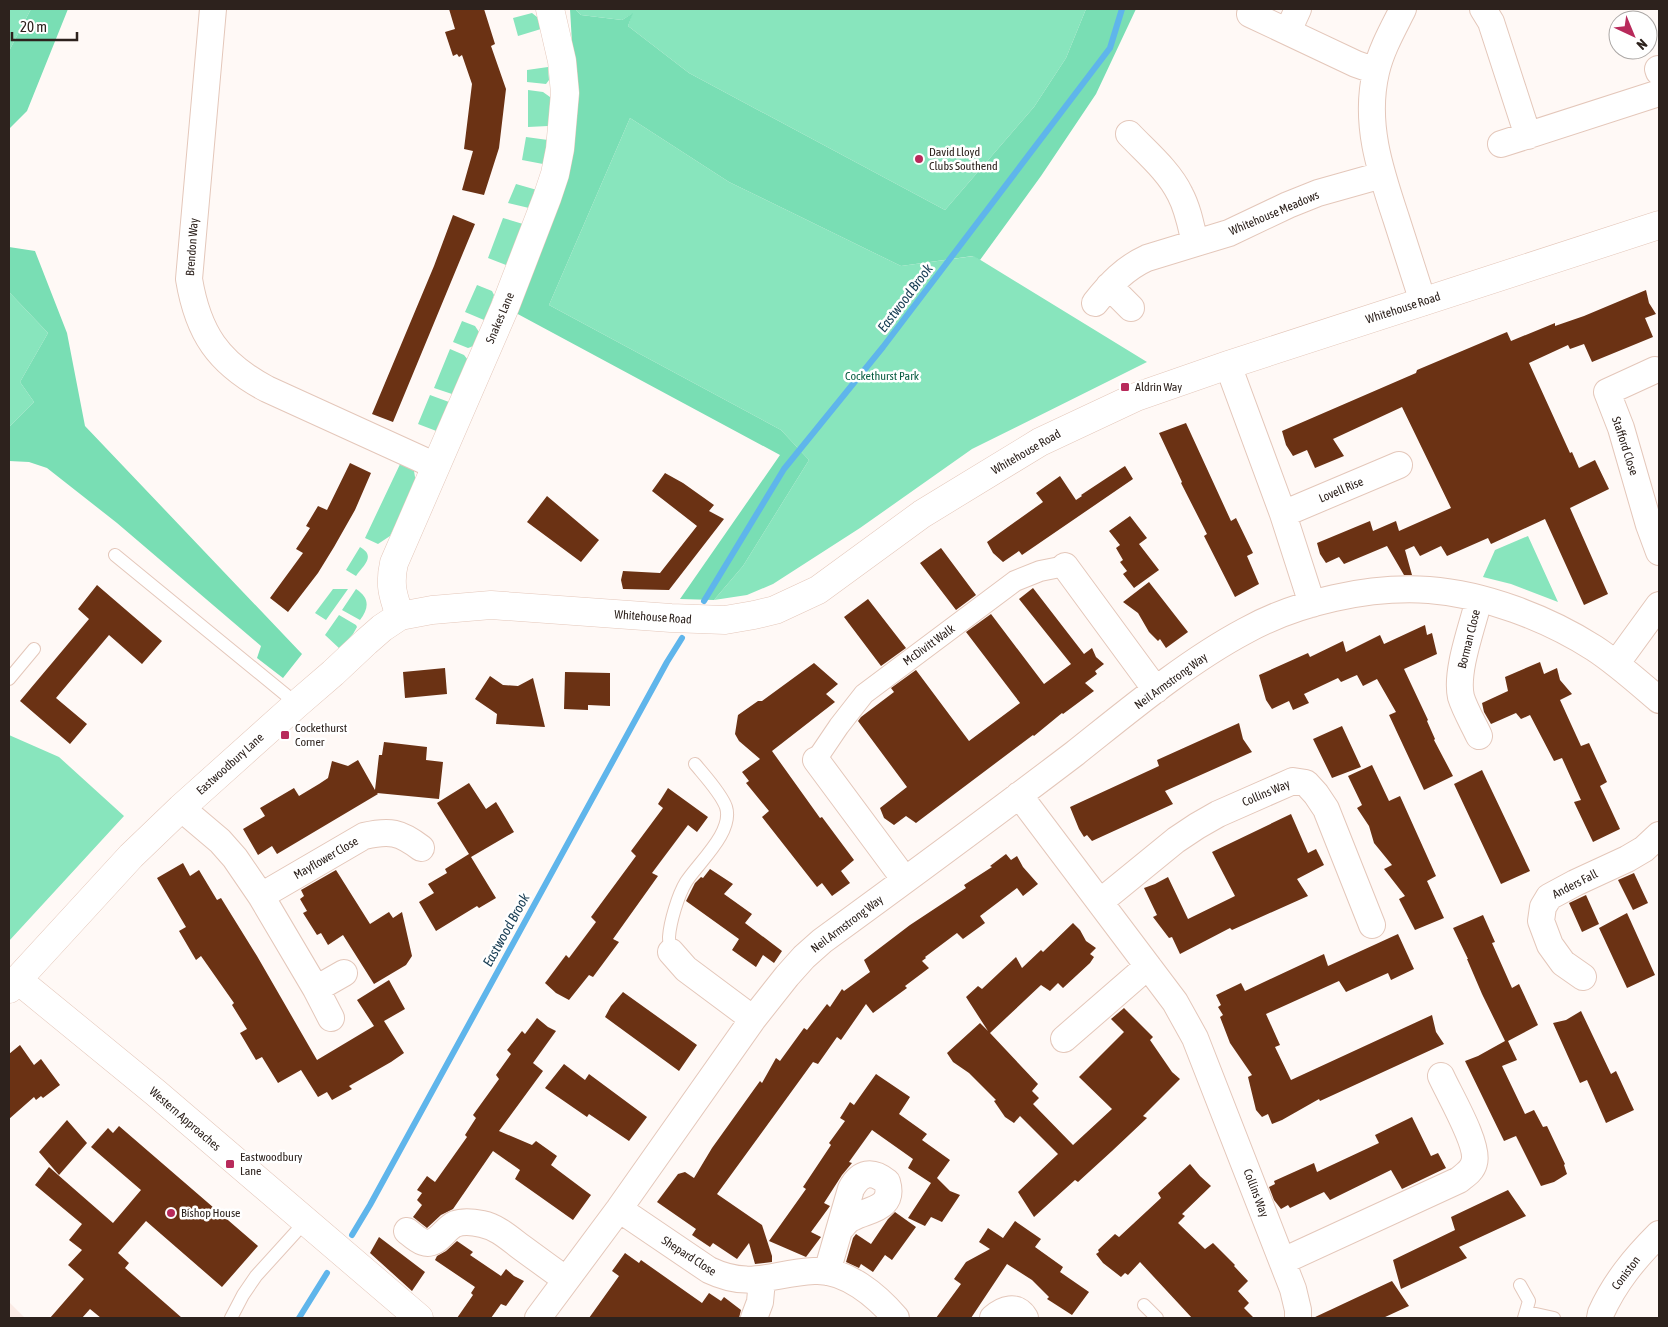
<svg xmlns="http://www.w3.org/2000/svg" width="1668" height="1327" font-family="'Asap Condensed',sans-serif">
  <rect width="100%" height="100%" fill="#fff9f6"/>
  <!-- built -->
  <path fill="#fbebe5" d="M9,1302L25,1318H9Z"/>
  <!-- green -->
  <path fill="#88e5bd" d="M9,9H31L9,51Z
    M575,9H1086L1066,58L1034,107L945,210L689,73L628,26L632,14L622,20L581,15Z
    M532,13L537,17L541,29L518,36L513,18Z
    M548,67L549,80L546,84L527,82V70Z
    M528,90L543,92L550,97V122L548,126L528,127Z
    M630,118L729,182L901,266L974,256L1147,362L972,449L860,528L773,584L747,595L714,600L743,566L809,460L781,430L549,305Z
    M526,137L548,140L543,164L522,160Z
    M516,184L537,190L529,208L508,203Z
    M503,218L523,224L509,264L506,265L488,258Z
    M477,285L492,291L494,295L486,319L484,320L465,312Z
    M9,292L48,333L20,382L34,402L10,426Z
    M462,321L475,326L479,332L474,345L471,347L468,348L453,342Z
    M450,349L464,355L468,360L452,394L434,388Z
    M430,395L449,402L439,432L418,424Z
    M402,460L411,466L414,471L416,483L390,536L378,544L365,538Z
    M1528,536L1558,602L1511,584L1483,577L1495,550Z
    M360,547C376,556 364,565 356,576L346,570Z
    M333,589H348L326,620L315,613Z
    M356,589C370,598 369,608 360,620L342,610Z
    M339,615L356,625L357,627L353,634L340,649L325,635Z
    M9,735L59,757L124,816L9,941Z"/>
  <!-- forest -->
  <path fill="#79deb4" d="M31,9H68L27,111L9,129V51Z
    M570,9H575L581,15L622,20L633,13L628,26L689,73L945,210L1034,107L1066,58L1086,9H1136L1096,94L1041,176L980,260L973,256L901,266L729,182L630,118L549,305L781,430L809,460L743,566L714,600L680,599L780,455L514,312L574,77Z
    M9,247L35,251L67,333L85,426L302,654L283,678L257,658L261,646L117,523L47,468L29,462L9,461V427L34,402L20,382L48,333L9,292Z"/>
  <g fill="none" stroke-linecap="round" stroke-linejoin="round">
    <!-- stream -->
    <path stroke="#5fb5eb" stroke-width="6" d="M704,601L784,469L883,347L1110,48L1122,9
      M352,1235L370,1205L667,662L682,638
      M299,1318L327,1273"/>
  </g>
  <!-- building -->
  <path fill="#6b3214" d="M449,9H484L495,44L491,46L506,89L499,148L484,195L462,190L473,151L464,149L472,84L462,55L459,57L457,54L453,56L445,32L455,29Z
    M453,215L475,224L393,422L372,414L434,266Z
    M1646,290L1649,303L1656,314L1645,318L1653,337L1592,362L1584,344L1570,349L1568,345L1529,363L1570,453L1572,452L1579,468L1595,460L1609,489L1570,508L1608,594L1584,605L1545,519L1491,544L1488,538L1447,556L1441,546L1420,556L1414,546L1405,550L1412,575H1404L1387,546L1344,564L1339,557L1326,563L1320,554L1317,543L1370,521L1373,531L1396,521L1399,531L1451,508L1402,407L1333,439L1344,456L1315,468L1307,450L1293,456L1286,445L1282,431L1416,373L1417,370L1507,332L1511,341L1555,323V326L1584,316Z
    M1186,423L1231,521L1236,518L1253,553L1247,556L1259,584L1235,597L1204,536L1207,534L1181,483L1182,482L1159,433Z
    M350,463L371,473L355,510L334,547L318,573L288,612L270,598L303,553L296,549L310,528L306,526L318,506L327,510Z
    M1125,466L1133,479L1022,555L1019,551L1003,562L993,553L987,542L1043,502L1036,493L1060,476L1076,500L1082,496L1081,495Z
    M665,473L683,483L714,505L709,511L724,519L669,590L623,589L621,580L623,571L660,573L697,526L652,491Z
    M547,496L599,540L581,562L527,522Z
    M1130,516L1147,538L1139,544L1159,570L1134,588L1123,574L1127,571L1120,562L1123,560L1116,548L1120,545L1109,531Z
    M941,548L976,595L956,610L920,563Z
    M1149,582L1188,632L1166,648L1160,639L1158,641L1149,632L1138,613L1123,602Z
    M97,585L162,641L142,664L109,635L56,698L87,724L70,744L20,701L89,619L78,609Z
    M1033,588L1084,654L1092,648L1096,657L1104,664L1095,671L1097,674L1085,683L1094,691L1063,714L1062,713L1034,736L1033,735L916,823L906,816L894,825L884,818L880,808L907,787L858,721L861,717L894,692L891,688L916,670L969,741L1020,703L966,632L991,614L1044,684L1071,664L1019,599Z
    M868,599L906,648L881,666L844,617Z
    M1425,625L1427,635L1432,633L1437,654L1404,669L1428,720L1427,721L1435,739L1434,740L1453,776L1424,790L1389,715L1396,712L1377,679L1363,686L1357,675L1341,682L1338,678L1304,694L1309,703L1293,710L1289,701L1272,709L1266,700L1259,675L1308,653L1310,657L1343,641L1346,652L1380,635L1384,644Z
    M1540,662L1544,674L1557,668L1560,680L1572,694L1560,700L1581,746L1589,743L1607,782L1600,786L1620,829L1593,842L1574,802L1581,800L1562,758L1554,761L1530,715L1521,719L1516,713L1491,724L1484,712L1482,703L1508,691L1505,677Z
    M814,663L838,684L826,694L835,702L772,751L820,818L822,817L854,860L841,871L850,883L832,896L822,883L817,887L762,817L769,811L746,783L749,781L742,772L760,759L739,741L735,734L738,715L758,701H762Z
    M445,668L447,694L405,698L403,672Z
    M565,672L610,673V706L588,705V710L564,709Z
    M490,676L503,685L518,686L533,678L545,727L496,724L497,714L475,699Z
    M1239,723L1243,739L1252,752L1165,791L1173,804L1092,841L1087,835L1084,837L1079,829L1070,807L1159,766L1157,760Z
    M1342,726L1361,767L1332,778L1313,739Z
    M384,742L427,747L426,760L443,762L439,799L377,793L378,794L277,854L272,846L258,855L243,829L265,816L260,808L294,788L299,796L319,784L328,778L332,761L348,766L358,760L375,790L379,755H382Z
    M1372,765L1389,801L1400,796L1436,876L1427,881L1444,918L1415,930L1399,899L1405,896L1384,869L1392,865L1374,843L1369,826L1357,808L1362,805L1348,776Z
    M1482,770L1530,871L1501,884L1454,784Z
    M469,783L486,809L496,802L514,832L471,857L496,898L479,908L477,906L436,931L419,902L434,893L428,884L447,873L445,869L469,854L437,803Z
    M668,788L708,817L697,832L688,825L652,873L658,876L613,939L619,942L593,977L589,975L569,1000L556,993L545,983L566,955L569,958L596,922L591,917L636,856L631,851L663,808L658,804Z
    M1291,814L1308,853L1316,849L1324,865L1297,879L1308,896L1232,930L1230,928L1180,954L1172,937L1169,938L1153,917L1157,915L1144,888L1155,884L1168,877L1188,919L1235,896L1212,852Z
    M1006,854L1011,860L1017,856L1023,867L1038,884L1023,896L1017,888L980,916L985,923L963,939L957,933L925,957L926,958L922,961L929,968L905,986L907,988L873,1013L866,1004L841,1040L837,1037L818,1064L813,1062L717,1194L762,1225L772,1256V1262L755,1264L749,1243L737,1259L713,1243L710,1247L692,1235L696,1229L657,1202L678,1174L685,1172L694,1178L712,1148L760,1081L762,1083L776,1058L780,1061L804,1028L807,1030L827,1004L830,1007L842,989L844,991L870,972L864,960L910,925L966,888L964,885L992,867L990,866Z
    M183,863L190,876L199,870L217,900L221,898L257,956L317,1060L374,1026L357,1000L389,980L405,1009L384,1021L404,1053L391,1062L349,1086L352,1089L332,1100L327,1092L318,1097L301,1070L278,1083L262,1057L256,1060L240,1033L247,1029L232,1005L234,1003L201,956L196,960L179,931L186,927L157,878Z
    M710,869L733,884L724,894L752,914L745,923L782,951L774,963L763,955L756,967L732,950L739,939L686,901L695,883L701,877L703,878Z
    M336,870L370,924L389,912L393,918L402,912L412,956L406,965L374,984L343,935L328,945L321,933L317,935L303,913L307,911L300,899L304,896L301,890Z
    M1634,873L1648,903L1633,910L1618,880Z
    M1586,895L1599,924L1582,932L1569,903Z
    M1627,913L1655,975L1627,988L1599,928Z
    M1483,915L1495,942L1492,943L1512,988L1519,984L1538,1025L1508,1041L1517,1060L1502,1066L1525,1114L1534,1110L1543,1127L1547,1126L1565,1164L1564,1165L1567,1174L1554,1182L1541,1186L1516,1136L1504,1141L1465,1061L1478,1056L1505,1041L1482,994L1467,959H1468L1453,928Z
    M1073,923L1080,930L1086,941L1096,948L1090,954L1094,957L1090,963L1063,988L1058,983L1050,991L1041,985L990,1033L1038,1084L1032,1091L1039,1098L1033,1104L1073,1145L1112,1109L1079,1077L1124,1032L1111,1019L1124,1008L1153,1037L1150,1040L1172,1072L1180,1079L1143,1116L1147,1118L1112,1151L1078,1182L1075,1180L1034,1217L1018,1192L1058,1154L1020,1116L1014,1123L1005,1117L994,1101L996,1100L969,1073L953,1062L947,1053L980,1023L988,1031L966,997L978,986L982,989L1016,957L1022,968L1041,950L1043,952Z
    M1398,934L1414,969L1391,980L1388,973L1346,992L1339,981L1266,1014L1280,1045L1275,1047L1291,1080L1432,1015L1436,1032L1444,1044L1320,1101L1319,1099L1282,1120L1272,1124L1268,1114L1262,1117L1256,1110L1248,1077L1252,1075L1230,1043L1220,1017L1223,1015L1218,1007L1221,1005L1216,995L1241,983L1245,991L1324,954L1328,966Z
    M623,992L697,1045L679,1071L605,1017L611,1006Z
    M1581,1011L1611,1074L1616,1071L1634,1110L1606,1123L1587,1080L1580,1083L1553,1023L1566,1020Z
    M537,1018L548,1027L556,1031L533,1063L543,1071L499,1131L532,1145L536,1141L557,1156L551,1165L591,1195L573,1220L515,1179L520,1170L493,1151L453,1209L441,1215L427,1228L413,1217L422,1205L417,1200L422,1193L417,1190L427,1176L435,1182L467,1137L465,1135L476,1118L473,1115L499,1079L496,1075L511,1054L507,1050L522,1031L525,1034Z
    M20,1045L34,1065L41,1059L60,1085L43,1098L41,1096L36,1100L34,1097L9,1119V1054Z
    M564,1064L585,1080L589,1074L647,1117L629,1141L589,1114L587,1117L545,1088Z
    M876,1074L910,1097L899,1114L927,1134L922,1140L950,1160L937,1178L950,1191L960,1195L942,1222L931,1217L925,1226L908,1218L931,1183L908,1168L913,1159L872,1130L849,1162L852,1163L842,1175L824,1203L830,1206L811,1232L821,1237L806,1257L769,1241L806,1189L803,1187L831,1145L829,1143L845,1121L840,1118L850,1102L854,1105Z
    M1412,1117L1431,1156L1438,1153L1446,1168L1402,1189L1391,1170L1330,1200L1324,1192L1290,1208L1288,1205L1281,1209L1274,1200L1269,1187L1275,1184L1274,1181L1314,1163L1317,1172L1379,1143L1375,1135Z
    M67,1120L87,1143L59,1175L39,1152Z
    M119,1126L258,1246L222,1287L146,1221L118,1253L129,1263L125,1268L182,1318H101L90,1309L82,1318H50L84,1279L68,1265L82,1250L69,1240L82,1224L35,1185L49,1167L113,1223L141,1190L91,1147L108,1128L113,1133Z
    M1190,1164L1200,1176L1211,1186L1182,1214L1185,1216L1178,1223L1205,1249L1213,1243L1235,1265L1234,1266L1248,1281L1238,1291L1249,1303L1244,1308L1254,1318H1192L1140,1262L1128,1275L1125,1273L1121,1277L1103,1263L1096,1254L1099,1252L1098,1250L1115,1234L1119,1237L1161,1198L1158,1193Z
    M1508,1190L1526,1216L1459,1247L1467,1258L1401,1289L1393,1260L1455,1230L1451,1217Z
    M895,1212L916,1227L892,1260L885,1255L873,1272L861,1264L859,1268L846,1262L853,1238L856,1234L871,1244L888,1219Z
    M1015,1221L1041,1239L1035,1247L1063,1267L1060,1272L1089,1292L1072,1315L1047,1299L1049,1297L1032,1280L1007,1264L971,1318H936L961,1284L954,1279L966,1262L990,1249L979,1242L988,1228L1003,1238Z
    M379,1237L425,1272L412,1291L370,1253Z
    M457,1241L473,1252L470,1255L501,1276L506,1269L514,1276L524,1281L506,1306L501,1304L491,1318H457L473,1295L471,1293L475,1287L435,1260L437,1256L446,1251Z
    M625,1253L639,1263L641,1260L702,1303L709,1293L721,1301L724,1297L741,1310L739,1318H589L619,1276L612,1271Z
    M1392,1281L1409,1306L1383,1318H1313Z"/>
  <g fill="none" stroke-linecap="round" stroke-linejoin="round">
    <!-- service casing -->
    <g stroke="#e4c7ba" stroke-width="14">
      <path id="service" d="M115,555L297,704
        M9,679L34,649
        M671,952C670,947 669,942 669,937C670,922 678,895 686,882C698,863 734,832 726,807C721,793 704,775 695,764
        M1520,1285L1529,1301L1524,1318
        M1144,1305L1157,1318
        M1527,1312L1554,1318
        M231,1318L243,1295L256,1276L305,1222"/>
    </g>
    <!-- pedestrian casing -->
    <g stroke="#e4c7ba" stroke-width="22">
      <path id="pedestrian" d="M816,760L839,726L864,694L1015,581L1040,571L1065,566"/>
    </g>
    <!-- minor casing -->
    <g stroke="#e4c7ba" stroke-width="28">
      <path id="minor" d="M213,9L189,279C198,333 218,363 267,389L436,466
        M1403,9C1393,29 1381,50 1376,72C1364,123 1380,170 1396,218C1405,246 1414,274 1423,302
        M1483,9L1491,22L1528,136
        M1250,14L1356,64L1376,71
        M1288,31L1298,9
        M1658,69L1659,72
        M1129,134C1146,152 1169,171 1180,194C1188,209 1191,226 1195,243
        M1501,144L1659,93
        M1109,286L1131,308
        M1095,303C1110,284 1125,268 1147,258L1229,233L1288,205L1318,193L1382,175
        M1228,365L1283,514L1312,604
        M1655,370L1607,392L1621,428L1649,525L1659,552
        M1283,514L1399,465
        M1065,566L1156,690
        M1616,664L1659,605
        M1479,736C1473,723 1465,710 1461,697C1455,671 1473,625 1479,599
        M816,760L905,880
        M1019,795L1175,1002L1195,1038L1293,1289L1298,1310V1318
        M181,808L220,841L235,858L261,896L316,989L331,1018
        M261,896L364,836C390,830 400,832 421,848
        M1100,902L1176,840L1197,826L1218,814L1293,781L1306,783L1316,794L1326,809L1372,925
        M671,952L686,969L753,1019
        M1583,977L1563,963L1550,945L1541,921L1543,907L1549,897L1575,883L1627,859L1644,849L1659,835
        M316,989L344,973
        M1064,1039L1148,966
        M619,1209L709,1270C751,1290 772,1273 814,1271C846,1269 877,1296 896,1318
        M407,1231C412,1235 417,1240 423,1242C437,1247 444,1229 455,1224C463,1221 473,1222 482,1224C497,1227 509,1238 521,1247C536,1258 551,1269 565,1279
        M1283,1261L1459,1180C1465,1175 1472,1171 1474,1163C1480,1146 1449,1094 1441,1076
        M827,1272L851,1189C860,1172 872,1170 887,1182C895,1209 869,1209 852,1218C847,1220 844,1225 840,1229
        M538,1318L619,1209L753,1019L787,976L804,957L822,941C907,879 991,817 1074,754C1127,712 1185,663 1245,631C1297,602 1369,586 1429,590C1484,594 1547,618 1594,648C1617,663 1638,682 1659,700
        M754,1318L760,1302L762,1280
        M993,1318C1003,1309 1017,1304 1025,1318
        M1600,1318L1601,1313C1615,1282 1635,1258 1659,1234"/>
    </g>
    <!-- tertiary casing -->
    <g stroke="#e4c7ba" stroke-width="29">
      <path id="tertiary" d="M400,616C393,596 389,585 394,563L505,307L547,198L555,174L560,149L565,93L562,61L550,9
        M18,980L156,1093L419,1318
        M9,989L131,856L181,808L297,704L333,673L366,642L382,628L400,616L432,610L491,605L671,618L725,620L754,615L775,610L818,590L922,514L1040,442L1136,397L1228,365L1659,225"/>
    </g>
    <!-- service -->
    <use href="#service" stroke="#fff" stroke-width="12"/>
    <!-- pedestrian -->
    <use href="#pedestrian" stroke="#fff" stroke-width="20"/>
    <!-- minor -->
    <use href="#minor" stroke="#fff" stroke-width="26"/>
    <!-- tertiary -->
    <use href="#tertiary" stroke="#fff" stroke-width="28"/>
  </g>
  <!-- markers -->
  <g fill="#b82a5b" stroke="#fff" stroke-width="2">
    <circle cx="919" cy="159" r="5"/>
    <rect x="1120" y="382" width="10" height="10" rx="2.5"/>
    <rect x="280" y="730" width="10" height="10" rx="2.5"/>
    <rect x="225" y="1159" width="10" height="10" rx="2.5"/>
    <circle cx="171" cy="1213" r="5"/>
  </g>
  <g text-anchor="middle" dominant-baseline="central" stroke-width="5" stroke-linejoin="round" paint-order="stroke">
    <!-- poi labels -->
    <g font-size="12" fill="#2d221d" stroke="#fff" text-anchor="start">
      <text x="929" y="152">David Lloyd<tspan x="929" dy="14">Clubs Southend</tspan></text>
      <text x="1135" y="387">Aldrin Way</text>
      <text x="295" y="728">Cockethurst<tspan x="295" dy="14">Corner</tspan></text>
      <text x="240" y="1157">Eastwoodbury<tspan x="240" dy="14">Lane</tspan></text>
      <text x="181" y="1213">Bishop House</text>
    </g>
    <!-- street labels -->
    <g font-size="12" fill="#2d221d" stroke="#fff">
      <text transform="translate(1274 213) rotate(-23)">Whitehouse Meadows</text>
      <text transform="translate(192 247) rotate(-86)">Brendon Way</text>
      <text transform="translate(1403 308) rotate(-18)">Whitehouse Road</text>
      <text transform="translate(500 318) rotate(-67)">Snakes Lane</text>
      <text transform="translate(1625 446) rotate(72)">Stafford Close</text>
      <text transform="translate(1026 452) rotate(-30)">Whitehouse Road</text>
      <text transform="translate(1341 490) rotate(-23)">Lovell Rise</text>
      <text transform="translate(653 617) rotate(4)">Whitehouse Road</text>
      <text transform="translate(1469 639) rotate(-76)">Borman Close</text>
      <text transform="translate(929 645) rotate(-36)">McDivitt Walk</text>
      <text transform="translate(1171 681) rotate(-36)">Neil Armstrong Way</text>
      <text transform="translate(230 764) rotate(-42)">Eastwoodbury Lane</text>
      <text transform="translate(1266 793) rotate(-23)">Collins Way</text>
      <text transform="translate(326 858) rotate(-30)">Mayflower Close</text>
      <text transform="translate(1575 884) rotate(-27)">Anders Fall</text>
      <text transform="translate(847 924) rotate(-37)">Neil Armstrong Way</text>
      <text transform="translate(185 1119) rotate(41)">Western Approaches</text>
      <text transform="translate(1256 1193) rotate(69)">Collins Way</text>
      <text transform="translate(689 1256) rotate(33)">Shepard Close</text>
      <text transform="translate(1626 1273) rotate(-53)">Coniston</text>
    </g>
    <!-- park labels -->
    <g font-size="12" fill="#0b5e43" stroke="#fff">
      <text x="882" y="376">Cockethurst Park</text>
    </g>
    <!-- water labels -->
    <g font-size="14" font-style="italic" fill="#163b52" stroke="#fff">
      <text transform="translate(905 298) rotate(-53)">Eastwood Brook</text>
      <text transform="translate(506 930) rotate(-61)">Eastwood Brook</text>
    </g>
  </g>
  <!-- border -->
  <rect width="1668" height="1327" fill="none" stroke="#2d221d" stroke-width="20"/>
  <!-- north arrow -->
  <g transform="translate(1633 35) rotate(136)"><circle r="24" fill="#ffffff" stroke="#aba7a5"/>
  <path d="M0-4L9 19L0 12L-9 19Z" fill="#b82a5b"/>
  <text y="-8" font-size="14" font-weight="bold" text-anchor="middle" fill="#2d221d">N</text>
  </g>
  <!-- scale -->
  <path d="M12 32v8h65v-8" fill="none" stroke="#2d221d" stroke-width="2.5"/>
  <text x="20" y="32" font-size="15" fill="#2d221d" stroke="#ffffff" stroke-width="4" paint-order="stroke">20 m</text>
</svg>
